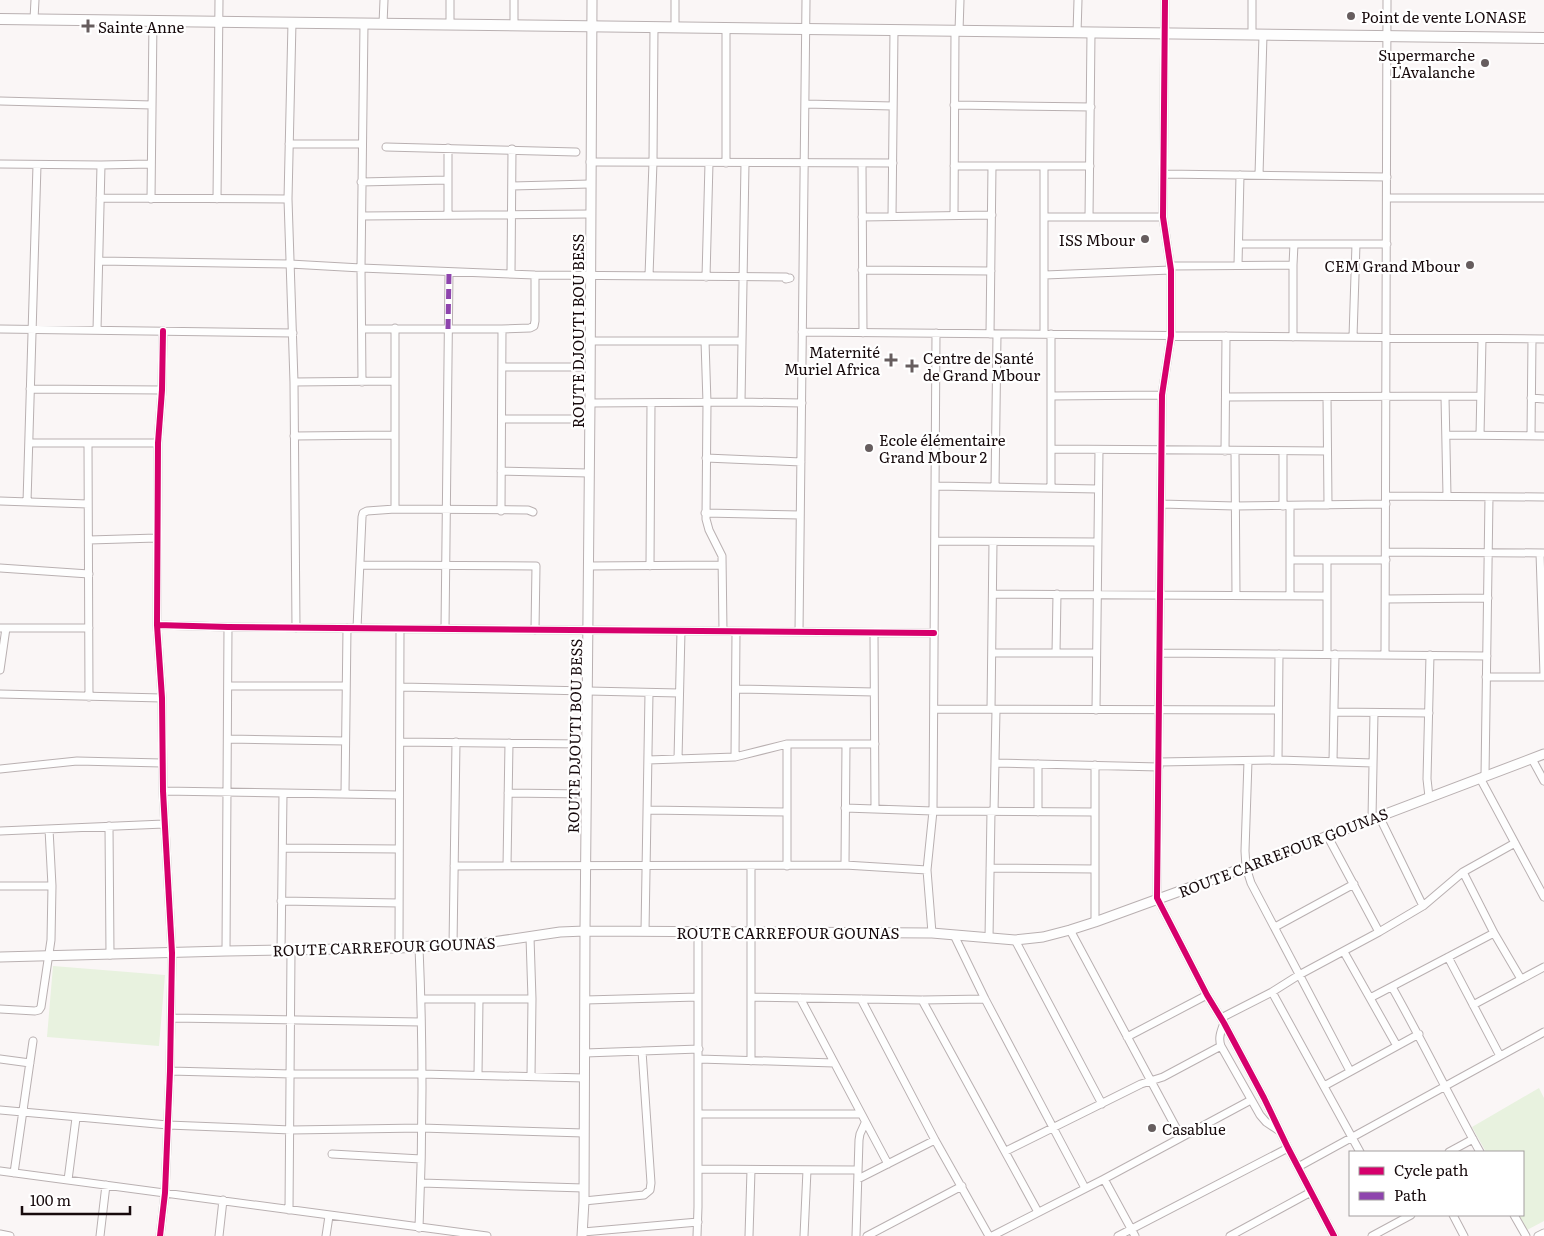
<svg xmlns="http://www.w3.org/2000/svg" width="1544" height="1236" font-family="Literata,serif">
  <rect width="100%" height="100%" fill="#faf6f6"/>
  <!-- green -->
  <path fill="#e8f2df" d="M53,966L165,975L159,1046L47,1037Z
    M1539,1088L1544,1098V1221L1527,1230L1519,1215H1523V1152H1486L1472,1127Z"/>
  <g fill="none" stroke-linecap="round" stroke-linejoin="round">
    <!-- minor casing -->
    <g stroke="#b9b0b1" stroke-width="9">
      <path id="minor" d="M1165,0L1163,217L1171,270V336L1162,395L1157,898L1207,995L1224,1023L1264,1098L1288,1148L1334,1236
        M1252,0V35
        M34,19L35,0
        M292,22L288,199L294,382L296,628
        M383,24L384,0
        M450,24V0
        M514,25V0
        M675,27V0
        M726,28V163
        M959,31L960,0
        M1077,33L1078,0
        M0,101L152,105
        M805,104L893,106
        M954,105L1091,107
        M289,144H362
        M386,147L576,152
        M590,162L893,163
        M862,163L863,333
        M0,164L101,165L151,164
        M954,166H1090
        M1164,174L1387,177
        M1259,175L1263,35
        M361,182L447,180
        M512,186L590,184
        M100,198L288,199
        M1387,198H1544
        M151,199L153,20
        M217,199L219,0
        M448,214V148
        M954,215L955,31
        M362,216L590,214
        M892,216L894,30
        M862,217L992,215
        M1044,217H1163
        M1089,217L1091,33
        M1239,244H1387
        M99,261L290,264L361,268L535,275L786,277V279L790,278
        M1238,265L1240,175
        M1170,266L1293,265
        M862,270L991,271
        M511,274L512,149
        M1045,275L1171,270
        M649,276L653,162L654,27
        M706,277L709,163
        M0,329L293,333
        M362,329H502L530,328L534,326L535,321V275
        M97,330L101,165
        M802,332L1544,339
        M990,334L992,166
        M1044,334V166
        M1293,337V265L1294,244
        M1353,337L1356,244
        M590,341H741
        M705,341L707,403L706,519L709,530L722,556L723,631
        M502,367H590
        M294,382L394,381
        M362,382L361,268L364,24
        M30,389L162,390
        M1051,396L1162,395
        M1226,397L1480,396
        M1327,397L1328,505
        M1445,397L1447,496
        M1531,398L1544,399
        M741,402L745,163
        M590,403L741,402L802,403
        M502,419H590
        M1446,435L1544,436
        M1480,435L1482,339
        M294,436L394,435
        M1531,436L1532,339
        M29,443H158
        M88,443L89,697
        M1051,449L1327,451
        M1225,451L1226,336
        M1235,451L1236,595
        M706,458L801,462
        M501,471L589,473
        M935,486L1098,489
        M995,487L997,334
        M1051,488V334
        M1386,496L1544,497
        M0,501L88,504
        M27,502L37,165
        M1161,504L1235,506L1386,504
        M1283,506V452
        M1290,506V595
        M395,509V328
        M501,511L502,329
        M705,513L800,515
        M89,540L157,538
        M935,541L1098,542
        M1386,552L1544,553
        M1540,553L1544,675
        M1290,560H1386
        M360,565L536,566L535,630
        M588,566L722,565
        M650,566L651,403
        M0,568L89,574
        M993,594L1327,596
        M1386,599L1488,598
        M157,625L228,627L934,633
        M0,628H89
        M357,628L362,517L363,513L367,511L395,509L528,510L533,512
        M445,629L449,272
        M799,632L806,0
        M874,633L875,809
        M993,653H1096
        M1056,653L1057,594
        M1160,653L1487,656
        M1327,654V560
        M1385,655L1387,0
        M0,670L6,628
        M1486,677H1544
        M229,686H346
        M400,687L679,693
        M736,689L874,692
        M0,694L162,698
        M934,709L1278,710
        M991,709L993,542
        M1096,710L1099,450
        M1334,712L1429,713
        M228,739L345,741
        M400,742L586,744
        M787,744V866
        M735,757L736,632
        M678,759L681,631
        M1532,759L1544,781
        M648,760L735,757L787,744H875
        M1278,760L1279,654
        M1248,761L1245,851L1246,867L1251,883L1350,1071
        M1333,761L1335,654
        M1159,762L1278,760L1373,763
        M996,763L1159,767
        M0,769L77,761L162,763
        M1485,776L1489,497
        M1480,778L1544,897
        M163,791L399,795
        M345,793L347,628
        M508,793L586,794
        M1429,797L1427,779L1430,655
        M845,808L933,811L1095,812
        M648,810L787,812
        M994,812L996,710
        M1038,812V764
        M1379,816L1423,906
        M1372,818L1374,713
        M109,826L110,955
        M0,831L164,824
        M1327,835L1379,932
        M283,848L399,849
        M845,865L846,744
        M454,866L845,865L927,870
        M507,866L509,743
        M751,866V1061
        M990,868L1095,869
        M1463,872L1494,933L1521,979
        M0,886H52
        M281,901L399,903
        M1095,922V765
        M1275,927L1354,884
        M1070,930L1181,1137
        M645,931L649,693
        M932,933L927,870L933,811L936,333
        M954,935L985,999L1085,1188
        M530,937L532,999L531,1076
        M989,938L991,811
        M1015,940L1102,1104
        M453,946L456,742
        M399,948L400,629
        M226,951L228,627
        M281,951L283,794
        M1344,952L1397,1046
        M1448,957L1500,1056
        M1392,987C1423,1042 1450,1098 1480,1152
        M1272,992L1360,1152
        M752,997L922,1000L985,999
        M800,998L888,1164
        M1370,998L1494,933
        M421,999H532
        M861,999L935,1140L989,1236
        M585,1000L698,997
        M922,1000L1038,1212
        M1473,1005L1544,967
        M0,1009L35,1011L39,1010L41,1007L51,940L52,886L49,829
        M171,1018L421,1022
        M1221,1018L1272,992L1299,975L1379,932L1423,906L1463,872L1515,843
        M1224,1023C1221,1031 1218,1038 1221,1046L1260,1115L1266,1122L1278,1130
        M1127,1037L1207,995
        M585,1053L699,1049
        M0,1059L30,1063
        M699,1059L834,1063
        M170,1071L291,1074H421L585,1078
        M478,1075L479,1000
        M1324,1086L1419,1034
        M0,1110L168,1125L291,1130L421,1128L584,1133
        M699,1114H861
        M1006,1151L1141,1084L1163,1077L1221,1046
        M1449,1152L1473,1139
        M332,1154L421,1159
        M1298,1167L1544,1032
        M698,1169L858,1170
        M0,1171L487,1236
        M14,1173L33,1041
        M858,1179L935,1140
        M1104,1179L1135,1236
        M68,1180L76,1118
        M421,1183L584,1188
        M584,1201L644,1195L650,1190L651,1183L642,1051
        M289,1210L291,951
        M1453,1215L1464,1236
        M1514,1215L1526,1236
        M419,1228C423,1135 423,1041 419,947
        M583,1232L698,1222
        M0,1234L10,1236
        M100,1236L106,1185
        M160,1236L165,1193L170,1071L172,953L163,791L162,698L157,625L158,443L162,390L163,331
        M219,1236L223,1200
        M326,1236L329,1216
        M697,1236L698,1207V931
        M749,1236L751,1170
        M804,1236L807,1170
        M856,1236L859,1140L860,1134L865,1123
        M867,1236L962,1186
        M992,1236L1104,1179L1251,1100
        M1118,1236L1288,1148
        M1230,1236L1311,1192
        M1372,1236L1411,1215
        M1538,1236L1544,1233"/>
    </g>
    <!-- major casing -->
    <g stroke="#b9b0b1" stroke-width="11">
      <path id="major" d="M0,957L226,951L399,948L486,943L560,932L585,931L932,933L1015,940L1043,937L1070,930L1095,922L1246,867L1544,754
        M582,1236L584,1201L585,931L590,403L592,0"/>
    </g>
    <!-- highway casing -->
    <g stroke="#b9b0b1" stroke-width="12">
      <path id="highway" d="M0,19L1544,38"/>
    </g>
    <!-- minor -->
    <use href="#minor" stroke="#fefefe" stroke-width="7"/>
    <!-- major -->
    <use href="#major" stroke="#fefefe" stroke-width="9"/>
    <!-- highway -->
    <use href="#highway" stroke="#fefefe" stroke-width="10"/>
    <!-- quiet -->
    <path stroke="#8e44ad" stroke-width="5" stroke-dasharray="10 5" stroke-linecap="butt" d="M448,329L449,272"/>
    <!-- cycleway casing -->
    <g stroke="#fff" stroke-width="9">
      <path id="cycleway" d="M1165,0L1163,217L1171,270V336L1162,395L1157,898L1207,995L1224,1023L1264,1098L1288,1148L1334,1236
        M157,625L228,627L934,633
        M160,1236L165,1193L170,1071L172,953L163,791L162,698L157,625L158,443L162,390L163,331"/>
    </g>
    <!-- cycleway -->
    <use href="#cycleway" stroke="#d6006c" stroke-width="6"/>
  </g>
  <!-- markers -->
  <g fill="#665d5e" stroke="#fff" stroke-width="2">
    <circle cx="1351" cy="16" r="5"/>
    <path d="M85.5 18.5h5v5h5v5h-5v5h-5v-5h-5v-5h5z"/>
    <circle cx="1485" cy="63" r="5"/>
    <circle cx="1145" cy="239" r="5"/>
    <circle cx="1470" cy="265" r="5"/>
    <path d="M888.5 352.5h5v5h5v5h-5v5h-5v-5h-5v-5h5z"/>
    <path d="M909.5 358.5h5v5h5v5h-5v5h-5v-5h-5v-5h5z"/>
    <circle cx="869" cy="448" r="5"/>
    <circle cx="1152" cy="1128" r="5"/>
  </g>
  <g text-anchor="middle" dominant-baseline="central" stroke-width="4.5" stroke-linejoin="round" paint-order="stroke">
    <!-- poi labels -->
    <g font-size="15" fill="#170a0c" stroke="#fff" text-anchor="start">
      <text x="1361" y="16">Point de vente LONASE</text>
      <text x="98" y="26">Sainte Anne</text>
      <text x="1475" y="54" text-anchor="end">Supermarche<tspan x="1475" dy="17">L'Avalanche</tspan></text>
      <text x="1135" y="239" text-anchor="end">ISS Mbour</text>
      <text x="1460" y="265" text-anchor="end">CEM Grand Mbour</text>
      <text x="880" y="351" text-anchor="end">Maternité<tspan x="880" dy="17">Muriel Africa</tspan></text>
      <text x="923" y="357">Centre de Santé<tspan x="923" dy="17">de Grand Mbour</tspan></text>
      <text x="879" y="439">Ecole élémentaire<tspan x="879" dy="17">Grand Mbour 2</tspan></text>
      <text x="1162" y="1128">Casablue</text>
    </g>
    <!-- street labels -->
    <g font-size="15" fill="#170a0c" stroke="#fff">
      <text transform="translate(577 331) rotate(-90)">ROUTE DJOUTI BOU BESS</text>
      <text transform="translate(574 736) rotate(-89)">ROUTE DJOUTI BOU BESS</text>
      <text transform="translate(1283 852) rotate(-21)">ROUTE CARREFOUR GOUNAS</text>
      <text x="788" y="932">ROUTE CARREFOUR GOUNAS</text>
      <text transform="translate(384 946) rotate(-2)">ROUTE CARREFOUR GOUNAS</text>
    </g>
  </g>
  <!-- legend -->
  <rect x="1349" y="1151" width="175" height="65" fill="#ffffff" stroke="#a29d9e"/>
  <rect x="1359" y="1167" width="25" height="8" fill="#d6006c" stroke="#a29d9e"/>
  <text x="1394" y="1176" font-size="15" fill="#170a0c">Cycle path</text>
  <rect x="1359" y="1192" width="25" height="8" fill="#8e44ad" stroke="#a29d9e"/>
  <text x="1394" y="1201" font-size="15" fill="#170a0c">Path</text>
  <!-- scale -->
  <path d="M22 1206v8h108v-8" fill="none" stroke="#170a0c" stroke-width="2.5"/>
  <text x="30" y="1206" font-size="15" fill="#170a0c" stroke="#ffffff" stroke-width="4" paint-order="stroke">100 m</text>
</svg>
